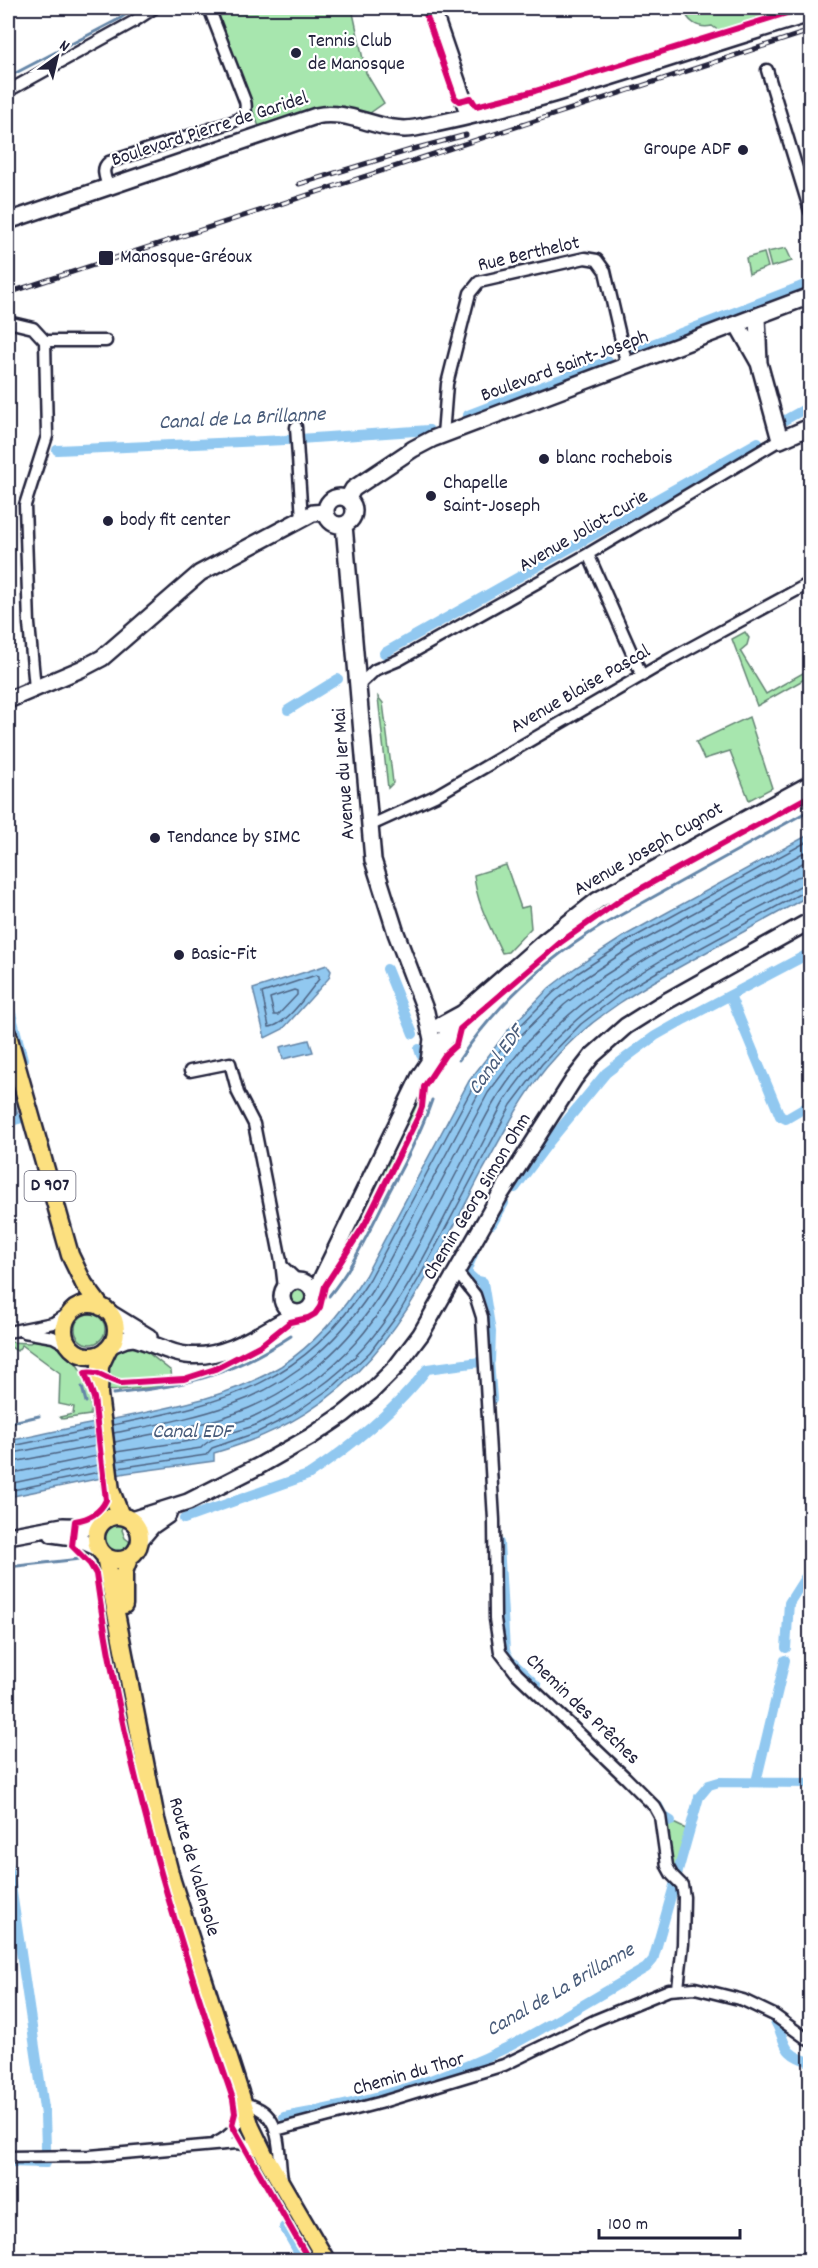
<svg xmlns="http://www.w3.org/2000/svg" width="818" height="2268" font-family="Dekko,sans-serif">
  <rect width="100%" height="100%" fill="#fff"/>
  <filter id="ink" filterUnits="userSpaceOnUse"><feTurbulence type="fractalNoise" baseFrequency=".0167" numOctaves="2"/><feDisplacementMap in="SourceGraphic" scale="12" xChannelSelector="R" yChannelSelector="G"/><feConvolveMatrix kernelMatrix="1 2 1 2 8 2 1 2 1" color-interpolation-filters="sRGB"/></filter>
  <g filter="url(#ink)">
    <!-- green -->
    <path fill="#a7e6ae" stroke="#648474" stroke-width="1.5" d="M213,8H352L366,73L384,103L370,113L332,106L260,129Z
      M684,8H795L719,31L712,26C698,29 687,22 684,8Z
      M786,248L792,261L771,267L767,252Z
      M764,253L768,267L749,274L746,258Z
      M745,632L749,638L747,645L740,651L766,694L810,669V676L757,706L732,639Z
      M378,697L383,703L392,774L393,783L388,788Z
      M749,717L772,788L749,800L730,751L704,759L696,742Z
      M506,865L521,908L529,906L531,928L508,952L502,953C491,929 476,902 474,875Z
      M421,1088L420,1101L412,1123L406,1124L390,1157L393,1161L387,1173L375,1176Z
      M284 1297a14 14 0 1 1 28 0a14 14 0 1 1-28 0Z
      M75 1329a15 15 0 1 1 30 0a15 15 0 1 1-30 0Z
      M34,1339C40,1340 47,1340 53,1343C75,1353 97,1391 90,1415L62,1419L60,1417L73,1414L74,1407L59,1404L60,1373L22,1345L17,1351L8,1345V1342L30,1343Z
      M130,1345L142,1348L171,1371L173,1386L106,1391C106,1369 105,1352 130,1345Z
      M114,1522L124,1525L122,1530L125,1538L130,1542C115,1576 78,1528 114,1522Z
      M667,1820L688,1830L677,1875L670,1859Z"/>
    <!-- water -->
    <path fill="#91c8f0" stroke="#6586a8" stroke-width="1.5" d="M810,834V895C775,915 739,934 703,954C646,985 588,1017 546,1068C520,1100 502,1136 482,1172C412,1306 372,1407 214,1453V1461L126,1473L8,1497V1441C48,1433 88,1424 129,1416C181,1405 234,1395 281,1366C316,1343 343,1311 365,1276L469,1081L509,1029L549,988L575,968L626,935Z
      M327,965L331,971L329,978L283,1029L265,1038L253,989Z
      M309,1040L313,1052L283,1059L280,1047Z"/>
    <g fill="none" stroke-linecap="round" stroke-linejoin="round">
      <!-- shore -->
      <path stroke="#4e6483" stroke-width="1.5" d="M316,975L319,976V979C308,993 286,1026 269,1027L262,993Z
        M294,990L297,991V995L278,1015H274L270,998Z
        M113,1425C229,1401 303,1386 370,1279L474,1085L514,1032L553,993L578,973L629,940L810,840
        M114,1433C154,1425 195,1418 233,1404C295,1382 343,1337 377,1283L481,1089L519,1037L558,999L583,979L633,946L810,849
        M115,1442C155,1433 197,1427 236,1413C300,1390 350,1344 385,1287L488,1093L526,1043L564,1005L588,986L638,954L810,859
        M8,1447L94,1429
        M116,1452L196,1440C209,1427 232,1425 250,1418C290,1400 327,1375 356,1342C383,1312 402,1275 421,1240C439,1206 457,1173 474,1139C482,1125 489,1109 498,1096C570,985 685,938 797,877L810,874
        M8,1454L94,1437
        M117,1461L201,1448C213,1434 241,1432 258,1424C298,1404 334,1381 364,1347C411,1294 446,1212 480,1148C488,1133 496,1115 505,1100C577,991 692,944 802,885L810,883
        M8,1463L96,1446
        M118,1468L206,1455L212,1448L258,1432L292,1415L335,1385L370,1352L399,1313L418,1280L511,1105L542,1064L581,1024L623,992L662,969L805,891L810,890
        M8,1474L97,1456
        M8,1484L98,1465
        M8,1491L99,1472"/>
      <!-- stream -->
      <path stroke="#6586a8" stroke-width="3" d="M8,77L119,19L135,8
        M459,1060C496,1005 544,961 601,926L810,810
        M8,1075L18,1119
        M329,1296C354,1266 371,1227 389,1192C405,1162 421,1132 432,1100
        M82,1387L86,1402
        M113,1394C185,1386 230,1376 291,1336
        M8,1423L39,1416
        M8,1567L80,1559"/>
      <!-- canal -->
      <path stroke="#91c8f0" stroke-width="10" d="M637,350L810,283
        M468,415L608,361
        M783,421L810,406
        M57,450L285,440L429,430
        M384,653L758,442
        M288,710L338,679
        M387,969L413,1034
        M730,995L780,1116L786,1119L810,1105
        M8,1002L23,1059
        M419,1049L421,1055
        M8,1122L22,1118
        M515,1188L550,1141L606,1073L632,1053L655,1036L685,1019L810,953
        M492,1224L504,1203
        M474,1252L466,1272L475,1280L483,1282L491,1332L490,1361
        M489,1361L492,1399
        M184,1519L308,1475C348,1449 399,1407 427,1369L480,1362
        M499,1543L505,1651L509,1659L537,1686
        M786,1648L789,1603L810,1570
        M756,1782L785,1660
        M658,1806L663,1816L671,1821
        M8,1865L45,2115L46,2149
        M774,2019C788,2044 780,2053 810,2062
        M284,2117C362,2104 439,2082 510,2046C556,2022 601,1994 646,1968L653,1960L699,1797L709,1785L719,1782L810,1783
        M8,2162L46,2163
        M284,2227L303,2260"/>
      <!-- street casing -->
      <g stroke="#22223b" stroke-width="15">
        <path id="street" d="M767,70L810,211
          M8,91L133,22L154,8
          M108,187C106,178 100,169 109,162L232,122C242,118 248,112 245,101L209,8
          M8,322L33,328L45,341H106
          M296,427L302,519
          M443,435L447,384L470,293L479,282L585,258L597,260L605,271L627,366
          M588,554L642,676
          M359,685L375,670L399,660L588,554L780,440
          M35,688L29,624L25,505L47,436L45,341
          M369,826L435,796L672,658L810,583
          M190,1071L230,1063L238,1093L254,1124L281,1261L284,1288
          M282,1266L297,1280
          M456,1271L475,1295L482,1317L494,1520L495,1619L500,1652L517,1674L625,1777L655,1807L660,1816L667,1866L672,1875L682,1885L684,1897L683,1944L678,1988
          M8,1332L53,1323L71,1312
          M24,1332L53,1337L71,1347
          M247,2104C284,2113 277,2148 282,2179
          M276,2130L379,2103L504,2065L596,2020L669,1990L695,1988L743,2000L774,2015L810,2041
          M216,2143C232,2135 241,2125 242,2106
          M8,2157L90,2156L237,2143L249,2145L262,2153"/>
      </g>
      <!-- secondary casing -->
      <g stroke="#22223b" stroke-width="20">
        <path id="secondary" d="M432,8L469,116
          M8,221L316,116C349,108 382,134 415,128C549,102 679,53 810,14
          M757,317L759,363L780,440L810,427
          M737,324L759,363
          M326 511a14 14 0 1 1 28 0a14 14 0 1 1-28 0Z
          M348,498L353,489L413,449L432,439L810,296
          M344,525L373,860L396,933L426,1012L432,1039L429,1061
          M8,700L81,669L102,658L200,573L313,513L326,512
          M441,1025L463,1013L544,942L598,900L810,784
          M282 1297a16 16 0 1 1 32 0a16 16 0 1 1-32 0Z
          M314,1294L421,1074L458,1019
          M110,1313L149,1337
          M111,1345L126,1339L133,1338C151,1342 168,1353 186,1355C226,1360 263,1331 297,1313
          M131,1520L188,1502L259,1466L310,1437L344,1414L371,1392L396,1367L421,1334L500,1195L574,1079L592,1056L626,1026L658,1006L810,921
          M52,1534L73,1537L98,1548
          M8,1536L63,1526L98,1527
          M140,1540L152,1526L168,1515"/>
      </g>
      <!-- primary casing -->
      <g stroke="#22223b" stroke-width="21">
        <path id="primary" d="M8,1035L70,1255L84,1284L101,1307
          M64 1330a26 26 0 1 1 52 0a26 26 0 1 1-52 0Z
          M108,1349L100,1366L99,1394L111,1491L121,1516
          M96 1538a22 22 0 1 1 44 0a22 22 0 1 1-44 0Z
          M105,1556L156,1819L172,1881L251,2127L264,2154L326,2260
          M124,1605V1572L130,1556"/>
      </g>
      <!-- street -->
      <use href="#street" stroke="#fff" stroke-width="10"/>
      <!-- secondary -->
      <use href="#secondary" stroke="#fff" stroke-width="15"/>
      <!-- primary -->
      <use href="#primary" stroke="#fce080" stroke-width="16"/>
      <!-- rail casing -->
      <g stroke="#22223b" stroke-width="5">
        <path id="rail" d="M299,184L417,148L466,135
          M8,293L810,31"/>
      </g>
      <!-- rail -->
      <use href="#rail" stroke="#fff" stroke-width="3" stroke-dasharray="9" stroke-linecap="butt"/>
      <!-- cycleway casing -->
      <g stroke="#fff" stroke-width="10">
        <path id="cycleway" d="M419,8L426,14L455,98L459,101L471,98L476,106L535,91L803,8
          M309,2260L232,2125L235,2113L233,2099C174,1928 121,1754 96,1574L90,1564L72,1546L75,1521C89,1519 100,1513 106,1500L94,1398L85,1373C99,1370 108,1381 121,1383L184,1379L215,1369L261,1345L290,1322L308,1318L315,1314L320,1307L325,1286L365,1224L419,1115L422,1107L424,1087L445,1055L456,1045L460,1029L561,942L622,899L810,796"/>
      </g>
      <!-- cycleway -->
      <use href="#cycleway" stroke="#d6006c" stroke-width="6"/>
    </g>
  </g>
  <!-- markers -->
  <g fill="#22223b" stroke="#fff" stroke-width="2">
    <circle cx="296" cy="53" r="6"/>
    <circle cx="743" cy="150" r="6"/>
    <rect x="98" y="250" width="16" height="16" rx="3"/>
    <circle cx="544" cy="459" r="6"/>
    <circle cx="431" cy="496" r="6"/>
    <circle cx="108" cy="521" r="6"/>
    <circle cx="155" cy="838" r="6"/>
    <circle cx="179" cy="955" r="6"/>
  </g>
  <g text-anchor="middle" dominant-baseline="central" stroke-width="4.5" stroke-linejoin="round" paint-order="stroke">
    <!-- shield labels -->
    <rect fill="#fff" stroke="#646476" stroke-width="1.5" x="24.5" y="1171" width="51" height="30" rx="4.5"/>
    <g font-size="18" font-weight="bold" fill="#22223b">
      <text x="50" y="1186">D 907</text>
    </g>
    <!-- poi labels -->
    <g font-size="20" fill="#22223b" stroke="#fff" text-anchor="start">
      <text x="308" y="42">Tennis Club<tspan x="308" dy="23">de Manosque</tspan></text>
      <text x="731" y="150" text-anchor="end">Groupe ADF</text>
      <text x="120" y="258">Manosque-Gréoux</text>
      <text x="556" y="459">blanc rochebois</text>
      <text x="443" y="484">Chapelle<tspan x="443" dy="23">Saint-Joseph</tspan></text>
      <text x="120" y="521">body fit center</text>
      <text x="167" y="838">Tendance by SIMC</text>
      <text x="191" y="955">Basic-Fit</text>
    </g>
    <!-- street labels -->
    <g font-size="20" fill="#22223b" stroke="#fff">
      <text transform="translate(210 130) rotate(-18)">Boulevard Pierre de Garidel</text>
      <text transform="translate(529 255) rotate(-13)">Rue Berthelot</text>
      <text transform="translate(565 367) rotate(-20)">Boulevard Saint-Joseph</text>
      <text transform="translate(584 532) rotate(-30)">Avenue Joliot-Curie</text>
      <text transform="translate(581 690) rotate(-30)">Avenue Blaise Pascal</text>
      <text transform="translate(345 774) rotate(-94)">Avenue du 1er Mai</text>
      <text transform="translate(649 850) rotate(-30)">Avenue Joseph Cugnot</text>
      <text transform="translate(478 1197) rotate(-59)">Chemin Georg Simon Ohm</text>
      <text transform="translate(582 1710) rotate(44)">Chemin des Prêches</text>
      <text transform="translate(193 1867) rotate(74)">Route de Valensole</text>
      <text transform="translate(409 2075) rotate(-16)">Chemin du Thor</text>
    </g>
    <!-- water labels -->
    <g font-size="21" font-style="italic" fill="#495c7a" stroke="#fff">
      <text transform="translate(242 420) rotate(-3)">Canal de La Brillanne</text>
      <text transform="translate(497 1061) rotate(-54)">Canal EDF</text>
      <text x="192" y="1433">Canal EDF</text>
      <text transform="translate(561 1991) rotate(-30)">Canal de La Brillanne</text>
    </g>
  </g>
  <!-- margin -->
  <rect width="818" height="2268" fill="none" stroke="#fff" stroke-width="30"/>
  <rect x="15" y="15" width="788" height="2238" fill="none" stroke="#22223b" stroke-width="2" filter="url(#ink)"/>
  <!-- north arrow -->
  <g transform="translate(57 57) rotate(34)" stroke="#ffffff" stroke-width="4.5" paint-order="stroke">
  <path d="M0-4.5L10 22L0 15L-10 22Z" fill="#22223b"/>
  <text y="-9" font-size="16" font-weight="bold" text-anchor="middle" fill="#22223b">N</text>
  </g>
  <!-- scale -->
  <path d="M599 2229v9h141v-9" fill="none" stroke="#22223b" stroke-width="3"/>
  <text x="608" y="2229" font-size="18" fill="#22223b" stroke="#ffffff" stroke-width="4.5" paint-order="stroke">100 m</text>
</svg>
